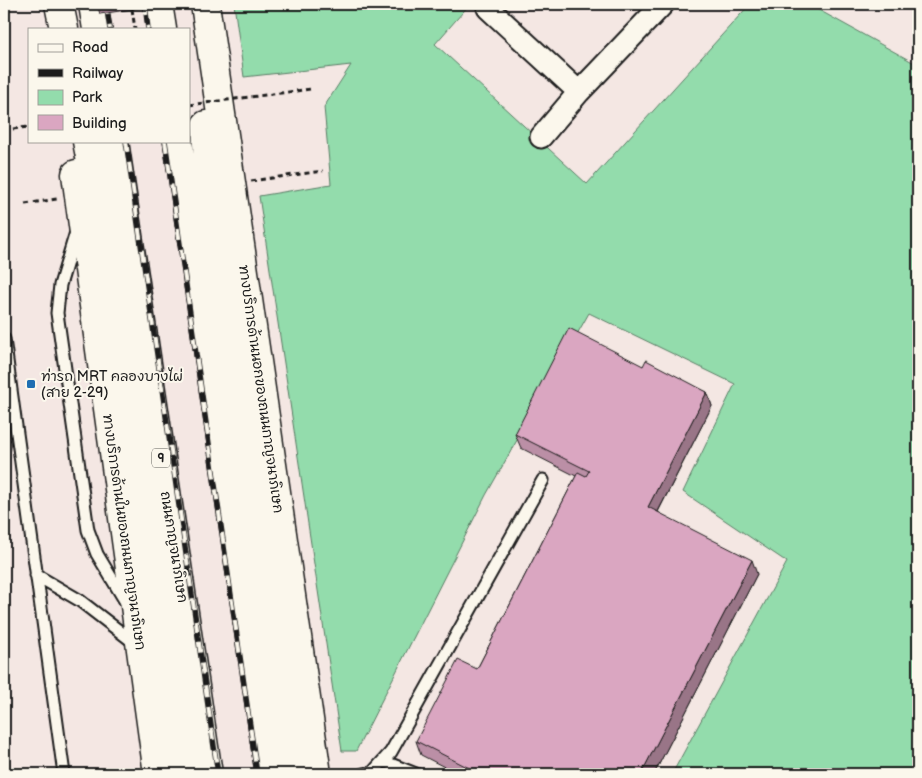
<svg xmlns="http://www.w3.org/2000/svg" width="922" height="778" font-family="'Balsamiq Sans','Playpen Sans Thai',sans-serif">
  <rect width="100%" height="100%" fill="#f4e7e3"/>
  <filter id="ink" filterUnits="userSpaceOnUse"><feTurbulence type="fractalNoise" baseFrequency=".02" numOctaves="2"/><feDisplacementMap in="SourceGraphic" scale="10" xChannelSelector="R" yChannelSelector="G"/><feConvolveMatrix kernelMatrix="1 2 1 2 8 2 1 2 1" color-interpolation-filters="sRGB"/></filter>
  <g filter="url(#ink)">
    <!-- green -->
    <path fill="#93dcac" stroke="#587c64" d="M234,4H470L435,44L587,184L750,4H808L918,65V774H672L787,562L683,492L735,384L589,313L486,495L356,751H342L259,196L331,184L324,107L351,65L244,77Z"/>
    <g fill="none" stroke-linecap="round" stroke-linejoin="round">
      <!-- lane casing -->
      <g stroke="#1c1c1c" stroke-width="15">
        <path id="lane" d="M76,232L60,285L57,313L88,530L97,554L127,604
          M4,339L64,774
          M36,575L79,600L136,644
          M383,761L416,774
          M363,774L373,772L391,752L543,480"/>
      </g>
      <!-- street casing -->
      <g stroke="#1c1c1c" stroke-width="25">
        <path id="street" d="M488,8L579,92
          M541,137L579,92L663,4"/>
      </g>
      <!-- secondary casing -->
      <g stroke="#1c1c1c" stroke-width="31">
        <path id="secondary" d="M59,4L64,29
          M205,4L317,774
          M206,125L212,234L259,548L297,774
          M87,141L107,244L182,774
          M76,174L158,774"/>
      </g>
      <!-- highway casing -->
      <g stroke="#1c1c1c" stroke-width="31">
        <path id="highway" d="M93,4L97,29
          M158,4L162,29
          M114,141L208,774
          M178,141L270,774"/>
      </g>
      <!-- path -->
      <path stroke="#1c1c1c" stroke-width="3" stroke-dasharray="5 4" stroke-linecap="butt" d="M132,9L135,29
        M4,130L29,127
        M251,181L323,171
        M25,204L57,199"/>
      <!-- lane -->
      <use href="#lane" stroke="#fbf7ec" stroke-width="11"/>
      <!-- street -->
      <use href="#street" stroke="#fbf7ec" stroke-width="21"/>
      <!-- secondary -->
      <use href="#secondary" stroke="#fbf7ec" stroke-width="28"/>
      <!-- highway -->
      <use href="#highway" stroke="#fbf7ec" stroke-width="28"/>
      <!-- rail casing -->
      <g stroke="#1c1c1c" stroke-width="5.5">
        <path id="rail" d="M106,4L110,29
          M145,4L148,29
          M126,141L218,774
          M165,141L257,774"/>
      </g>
      <!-- rail -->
      <use href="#rail" stroke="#fbf7ec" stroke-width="4" stroke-dasharray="11" stroke-linecap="butt"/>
      <!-- path-bridge -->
      <path stroke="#1c1c1c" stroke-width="3" stroke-dasharray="5 4" stroke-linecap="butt" d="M189,105L311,89"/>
    </g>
    <!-- wall -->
    <path fill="#bb8fa6" stroke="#1c1c1c" d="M97,4H152V6L100,14Z
      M643,366L707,392L712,406L658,512L757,574L654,774H458L421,755L416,741L477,669L576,476L521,448L515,434Z"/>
    <!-- shaded-wall -->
    <path fill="#997487" stroke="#1c1c1c" d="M707,392L712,406L653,521L648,507Z
      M752,560L757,574L654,774H641Z"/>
    <!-- building -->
    <path fill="#daa6c1" stroke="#1c1c1c" d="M569,328L643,366L646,360L707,392L648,507L752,560L641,774H481L416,741L458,660L477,669L578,472L586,476L589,471L515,434Z"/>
  </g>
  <!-- markers -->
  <rect fill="#1f6fb2" stroke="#fbf7ec" stroke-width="2" x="26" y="379" width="10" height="10" rx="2.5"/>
  <g text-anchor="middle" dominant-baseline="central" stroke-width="4" stroke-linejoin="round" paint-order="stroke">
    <!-- shield labels -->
    <rect fill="#fbf7ec" stroke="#5f5e5a" stroke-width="1" x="152" y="448.5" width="18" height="19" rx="4"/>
    <g font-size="12" font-weight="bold" fill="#1c1c1c">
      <text x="161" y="458">9</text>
    </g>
    <!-- poi labels -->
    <g font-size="14" fill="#1c1c1c" stroke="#fbf7ec" text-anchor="start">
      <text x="41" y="376">ท่ารถ MRT คลองบางไผ่<tspan x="41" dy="16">(สาย 2-29)</tspan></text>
    </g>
    <!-- street labels -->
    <g font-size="14" fill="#1c1c1c" stroke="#fbf7ec">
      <text transform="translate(261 389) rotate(82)">ทางบริการด้านนอกของถนนกาญจนาภิเษก</text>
      <text transform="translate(124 532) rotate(82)">ทางบริการด้านในของถนนกาญจนาภิเษก</text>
      <text transform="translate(174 547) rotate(81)">ถนนกาญจนาภิเษก</text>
    </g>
  </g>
  <!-- margin -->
  <rect width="922" height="778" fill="none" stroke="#fbf7ec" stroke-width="20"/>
  <rect x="10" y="10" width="902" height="758" fill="none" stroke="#1c1c1c" stroke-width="2" filter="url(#ink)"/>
  <!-- legend -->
  <rect x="28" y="28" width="162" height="115" fill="#fbf7ec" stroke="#a29f99"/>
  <rect x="38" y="44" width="25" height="8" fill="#fbf7ec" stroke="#a29f99"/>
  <text x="72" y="52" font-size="15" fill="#1c1c1c">Road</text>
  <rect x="38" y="69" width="25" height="8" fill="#1c1c1c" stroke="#a29f99"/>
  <text x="72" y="78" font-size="15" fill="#1c1c1c">Railway</text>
  <rect x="38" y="90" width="25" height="15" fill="#93dcac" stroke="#a29f99"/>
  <text x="72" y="102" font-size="15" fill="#1c1c1c">Park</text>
  <rect x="38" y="115" width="25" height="15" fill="#daa6c1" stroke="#a29f99"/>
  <text x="72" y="128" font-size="15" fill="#1c1c1c">Building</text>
</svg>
